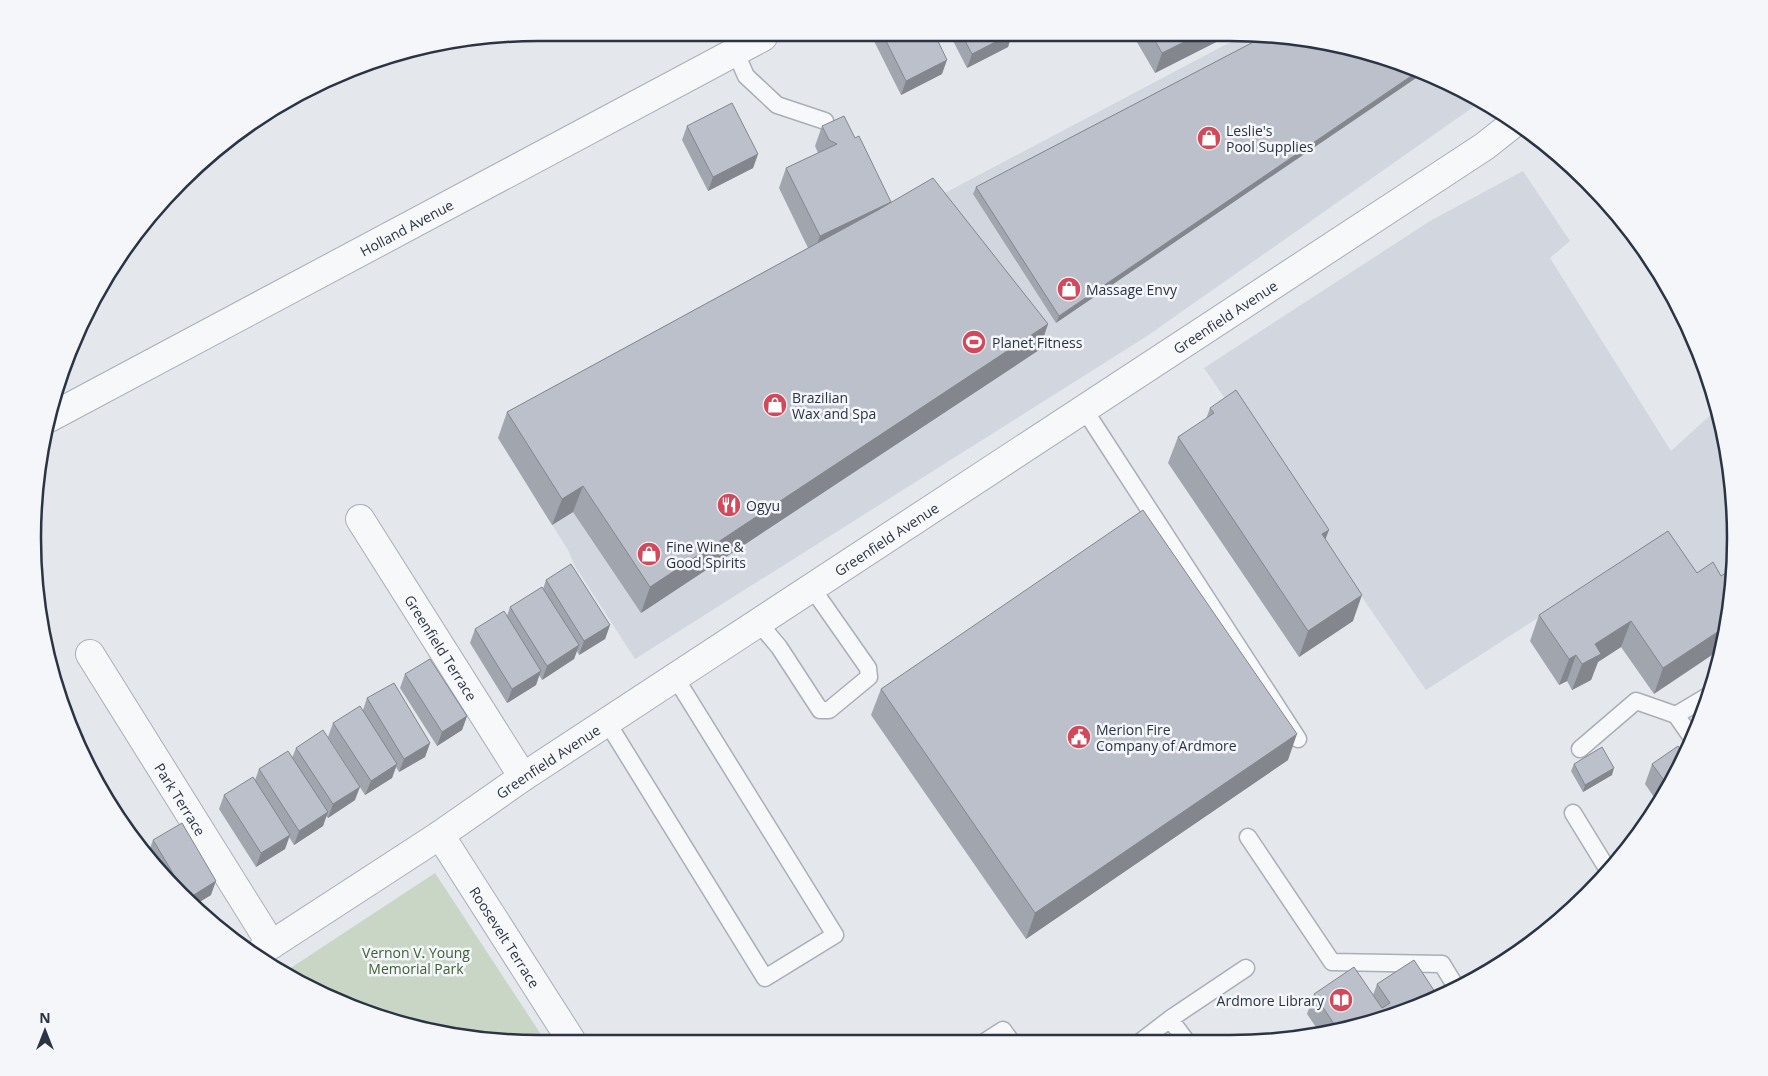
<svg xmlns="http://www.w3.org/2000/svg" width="1768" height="1076" font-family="'Open Sans',sans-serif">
  <rect width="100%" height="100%" fill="#e4e7ec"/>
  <!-- built -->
  <path fill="#d2d6de" d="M1240,37H1296L1423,71L1479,103L1147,336L635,659L575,566L568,550L498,438L924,204Z
    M1523,171L1570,241L1550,258L1671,451L1717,409L1731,472L1734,568L1687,599L1651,545L1426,690L1204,368L1430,221Z"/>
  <!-- green -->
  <path fill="#c9d6c5" d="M435,873L544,1039H472L345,1005L286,971Z"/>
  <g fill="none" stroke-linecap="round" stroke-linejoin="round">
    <!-- lane casing -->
    <g stroke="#a9aeb7" stroke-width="19">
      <path id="lane" d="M735,51L746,76L777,105L825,121
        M1084,409L1298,739
        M758,622L779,647L820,710H829L869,677L868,668L812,588
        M607,722L765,978L835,935L675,677
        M1692,738L1676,715L1708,696
        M1580,749L1636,701L1676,715
        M1573,813L1608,870
        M1248,837L1332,962L1442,964L1456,987
        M986,1041L1003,1030L1011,1041
        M1140,1042L1170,1019
        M1187,1042L1170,1019L1246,968"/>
    </g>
    <!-- street casing -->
    <g stroke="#a9aeb7" stroke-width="30">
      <g id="street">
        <path id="s1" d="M49,418L763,37"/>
        <path id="s2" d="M360,519L523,777"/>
        <path id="s3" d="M90,654L271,944"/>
        <path id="s4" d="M440,835L571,1040"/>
        <path id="s5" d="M257,954L440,835L523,777L1485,146L1514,123"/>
      </g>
    </g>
    <!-- lane -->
    <use href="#lane" stroke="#f7f8fa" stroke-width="16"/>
    <!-- street -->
    <use href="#street" stroke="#f7f8fa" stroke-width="28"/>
  </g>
  <!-- wall -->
  <path fill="#a1a5ae" d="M872,37H936L942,74L901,95Z
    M951,37H1011L1008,47L967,68Z
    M1134,37H1226L1155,73Z
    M1263,37L1056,323L973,194L976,187Z
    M687,126L758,154L753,168L708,191L682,140Z
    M822,126L855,138L891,203L1048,324L1039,350L641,613L573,512L552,525L498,438L507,412L808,248L779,188L786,168L818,153L815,146Z
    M1210,408L1325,539L1353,621L1299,657L1168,463L1178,437L1206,419Z
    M1697,573L1721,576L1654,694L1621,647L1598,662L1591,680L1572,690L1567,681L1559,685L1530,641L1539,615Z
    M546,580L610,625L605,639L579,655L577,651L574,659L542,680L539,675L536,685L507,703L470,643L475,629L507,616L510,607L543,589Z
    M405,674L467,716L462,730L437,746L400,688Z
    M881,689L1288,760L1026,939L871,715Z
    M367,698L430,743L425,757L399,772L396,767L392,778L365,795L328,737L333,723L363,710Z
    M296,748L355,800L328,818L326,816L323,826L294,845L289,837L285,849L256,867L219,809L224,795L255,780L259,769L292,758Z
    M1683,761L1658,803L1645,784L1652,764Z
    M1574,764L1612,775L1583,792L1571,771Z
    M153,840L211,895L196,904L142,851L148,854Z
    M1377,984L1437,995L1361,1026L1320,1033L1307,1014L1314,994L1373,995Z"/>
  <!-- shaded-wall -->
  <path fill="#83868d" d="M1005,37H1011L1008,47L967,68L972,54Z
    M1194,37H1226L1155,73L1162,53Z
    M947,60L942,74L901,95L906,81Z
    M1420,70L1425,72L1056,323L1059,316Z
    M758,154L753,168L708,191L713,177Z
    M891,202L812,256L820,236Z
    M1048,324L1039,350L641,613L650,587Z
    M583,486L573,512L552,525L562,499Z
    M1329,530L1319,556L1322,534Z
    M1362,595L1353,621L1299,657L1308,631Z
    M1631,621L1621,647L1598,662L1591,680L1572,690L1582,664L1595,644Z
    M610,625L605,639L579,655L584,641Z
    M1725,627L1721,649L1654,694L1663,668Z
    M579,645L574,659L542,680L547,666Z
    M1576,655L1567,681L1559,685L1569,659Z
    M541,671L536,685L507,703L512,689Z
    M467,716L462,730L437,746L442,732Z
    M1297,734L1288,760L1026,939L1035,913Z
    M430,743L425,757L399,772L404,759Z
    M397,764L392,778L365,795L371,781Z
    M1614,768L1612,775L1583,792L1585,785Z
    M360,787L355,800L328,818L333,804Z
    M328,812L323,826L294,845L299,831Z
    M290,835L285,849L256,867L261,853Z
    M216,881L211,895L196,904L189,898Z"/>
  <!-- building -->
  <path fill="#bbc0ca" stroke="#83868d" d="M884,37H936L947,60L906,81Z
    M963,37H1005L972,54Z
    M1153,37H1194L1162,53Z
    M1263,37H1296L1420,70L1059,316L976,187Z
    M732,103L758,154L713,177L687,126Z
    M844,116L855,138L859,136L891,202L820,236L786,168L837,144L829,140L822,126Z
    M933,178L1048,324L650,587L583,486L562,499L507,412L878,210Z
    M1236,390L1329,530L1322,534L1362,595L1308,631L1178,437L1214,413L1210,408Z
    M1143,510L1297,734L1035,913L881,689Z
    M1668,531L1697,573L1713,562L1721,576L1734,568L1725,627L1663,668L1631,621L1595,644L1601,654L1582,664L1576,655L1569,659L1539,615Z
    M571,564L610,625L584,641L546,580Z
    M542,587L579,645L547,666L510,607Z
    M504,611L541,671L512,689L475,629Z
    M430,659L467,716L442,732L405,674Z
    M394,683L430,743L404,759L367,698Z
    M360,706L397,764L371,781L333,723Z
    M323,730L360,787L333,804L296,748Z
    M1678,746L1685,757L1683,761L1668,786L1652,764Z
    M1602,747L1614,768L1585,785L1574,764Z
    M288,751L328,812L299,831L259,769Z
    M253,777L290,835L261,853L224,795Z
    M182,823L216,881L189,898L186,895L153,840Z
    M145,849L154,862L142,851Z
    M1414,960L1437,995L1361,1026L1338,1030L1314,994L1354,967L1382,1008L1390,1003L1377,984Z"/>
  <!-- icons -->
  <defs>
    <g id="shop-disc" transform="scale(1.25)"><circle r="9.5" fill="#d1495b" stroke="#f4f6f9"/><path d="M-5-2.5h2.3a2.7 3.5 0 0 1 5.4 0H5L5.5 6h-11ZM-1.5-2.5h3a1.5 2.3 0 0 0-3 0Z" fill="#fff"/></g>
    <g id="stadium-disc" transform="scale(1.25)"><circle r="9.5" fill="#d1495b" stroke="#f4f6f9"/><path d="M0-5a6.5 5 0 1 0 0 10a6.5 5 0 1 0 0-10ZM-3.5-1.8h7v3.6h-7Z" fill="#fff"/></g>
    <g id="restaurant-disc" transform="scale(1.25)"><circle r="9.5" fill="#d1495b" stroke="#f4f6f9"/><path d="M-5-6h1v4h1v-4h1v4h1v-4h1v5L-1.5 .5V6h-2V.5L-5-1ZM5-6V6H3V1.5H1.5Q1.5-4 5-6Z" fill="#fff"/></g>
    <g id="civic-disc" transform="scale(1.25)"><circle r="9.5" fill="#d1495b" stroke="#f4f6f9"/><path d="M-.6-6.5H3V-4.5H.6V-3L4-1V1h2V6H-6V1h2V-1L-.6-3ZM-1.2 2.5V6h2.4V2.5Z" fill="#fff"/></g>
    <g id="library-disc" transform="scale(1.25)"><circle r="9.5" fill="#d1495b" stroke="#f4f6f9"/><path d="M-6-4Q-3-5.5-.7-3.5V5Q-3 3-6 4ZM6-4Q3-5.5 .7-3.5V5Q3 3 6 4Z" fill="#fff"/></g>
  </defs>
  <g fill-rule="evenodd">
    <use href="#shop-disc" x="1209" y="138"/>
    <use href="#shop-disc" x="1069" y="289"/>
    <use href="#stadium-disc" x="974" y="342"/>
    <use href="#shop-disc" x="775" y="405"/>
    <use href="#restaurant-disc" x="729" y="505"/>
    <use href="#shop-disc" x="649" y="554"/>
    <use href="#civic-disc" x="1079" y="737"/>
    <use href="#library-disc" x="1341" y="1000"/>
  </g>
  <g text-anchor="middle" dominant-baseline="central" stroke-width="5" stroke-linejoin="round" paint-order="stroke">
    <!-- poi labels -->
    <g font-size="14" fill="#2b3445" stroke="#f4f6f9" text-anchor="start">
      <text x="1226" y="130">Leslie's<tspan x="1226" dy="16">Pool Supplies</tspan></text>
      <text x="1086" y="289">Massage Envy</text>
      <text x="992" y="342">Planet Fitness</text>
      <text x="792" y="397">Brazilian<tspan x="792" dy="16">Wax and Spa</tspan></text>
      <text x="746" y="505">Ogyu</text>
      <text x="666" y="546">Fine Wine &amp;<tspan x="666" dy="16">Good Spirits</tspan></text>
      <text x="1096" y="729">Merion Fire<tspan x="1096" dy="16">Company of Ardmore</tspan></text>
      <text x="1324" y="1000" text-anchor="end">Ardmore Library</text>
    </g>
    <!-- street labels -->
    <g font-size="14" fill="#2b3445" stroke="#f4f6f9">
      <text stroke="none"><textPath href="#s1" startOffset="405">Holland Avenue</textPath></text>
      <text stroke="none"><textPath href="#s5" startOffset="1159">Greenfield Avenue</textPath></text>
      <text stroke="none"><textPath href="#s5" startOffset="754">Greenfield Avenue</textPath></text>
      <text stroke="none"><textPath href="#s2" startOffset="152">Greenfield Terrace</textPath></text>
      <text stroke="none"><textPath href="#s5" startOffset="349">Greenfield Avenue</textPath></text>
      <text stroke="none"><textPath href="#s3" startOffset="171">Park Terrace</textPath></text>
      <text stroke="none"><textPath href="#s4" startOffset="121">Roosevelt Terrace</textPath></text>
    </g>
    <!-- park labels -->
    <g font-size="14" fill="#3f6138" stroke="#f4f6f9">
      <text x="416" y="952">Vernon V. Young<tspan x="416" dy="16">Memorial Park</tspan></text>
    </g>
  </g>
  <!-- crop -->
  <path d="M0 0H1768V1076H0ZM538 41H1230A497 497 0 0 1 1727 538V538A497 497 0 0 1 1230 1035H538A497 497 0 0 1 41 538V538A497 497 0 0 1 538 41Z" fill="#f4f6f9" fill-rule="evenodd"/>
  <path fill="none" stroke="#2b3445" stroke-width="2.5" d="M538 41H1230A497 497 0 0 1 1727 538V538A497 497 0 0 1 1230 1035H538A497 497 0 0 1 41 538V538A497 497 0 0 1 538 41Z"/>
  <!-- north arrow -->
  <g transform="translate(45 1031)" stroke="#f4f6f9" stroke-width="4" paint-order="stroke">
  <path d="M0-4L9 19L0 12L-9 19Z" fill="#2b3445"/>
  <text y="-8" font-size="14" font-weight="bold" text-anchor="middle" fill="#2b3445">N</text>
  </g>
</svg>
